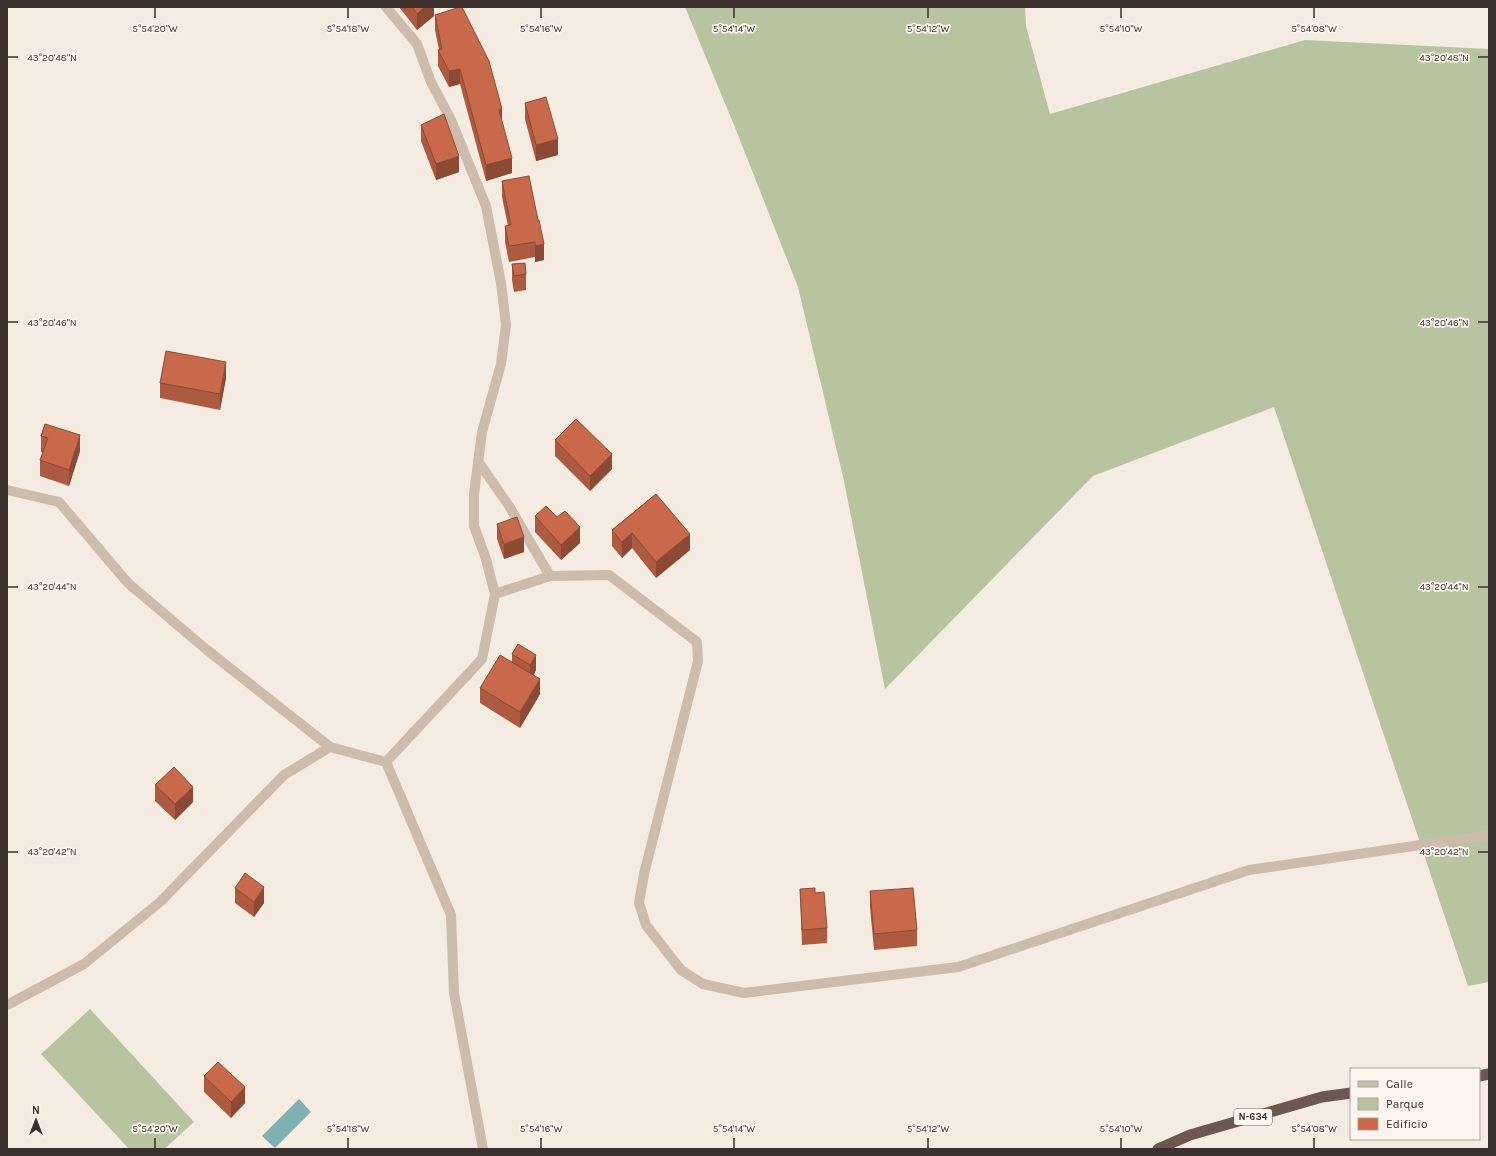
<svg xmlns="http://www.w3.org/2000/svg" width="1496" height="1156" font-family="Karla,sans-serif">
  <rect width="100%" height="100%" fill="#f4ebe1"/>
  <!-- green -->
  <path fill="#b8c4a0" d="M685,7H1025L1026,26L1050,114L1305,40L1489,49V982L1468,986L1274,407L1093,476L885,689L844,481L798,287L734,125Z
    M90,1009L194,1122L164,1149H129L41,1054Z"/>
  <!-- water -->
  <path fill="#7fb0b2" d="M299,1099L311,1112L275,1148L262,1136Z"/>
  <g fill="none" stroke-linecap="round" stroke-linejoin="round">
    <!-- minor -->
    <path stroke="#cdbbac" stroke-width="10" d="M386,7L417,44L431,82L451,120L486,206L501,283L506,325L501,364L482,432L474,494V526L486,559L495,594
      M478,461L509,506L550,576
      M7,490L59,502L128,583L207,650L330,747L386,762
      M7,1005L84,964L160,902L284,775L330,747
      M483,1149L454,993L451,915L386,762L482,659L495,594L550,576L609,575L697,642L698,661L644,874L639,903L646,925L681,970L703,984L744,993L958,967L1249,870L1489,835"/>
    <!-- trunk -->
    <path stroke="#6c584f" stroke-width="11" d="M1479,1076L1489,1074
      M1158,1149L1190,1135L1322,1097L1351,1093"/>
  </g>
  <!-- wall -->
  <path fill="#ac5a40" d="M399,7H434V16L417,30Z
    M435,15L502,120L512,173L486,181L460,84L449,87L438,66V50H439L435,30Z
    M525,103L558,155L536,161L525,119Z
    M421,125L459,172L436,180L421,141Z
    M502,181L544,260L535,262V257L509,262L505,242V226H508L502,197Z
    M512,264L526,274V290L514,292L512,280Z
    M226,378L220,410L160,398V383Z
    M45,424L80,451L69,486L40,476V460L43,453L41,452V436Z
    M555,440L612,469L590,491L555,456Z
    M656,494L690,550L656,578L632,548L622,558L612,546V530Z
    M535,516L580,543L561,560L535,532Z
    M497,524L524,552L504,559L497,539Z
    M518,644L536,670L534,675L540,694L520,728L480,703V688L512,662V654Z
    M155,785L193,802L175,820L155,801Z
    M235,888L264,903L254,917L235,903Z
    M800,889L815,893L827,928V943L802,945Z
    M870,891L917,930V946L874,950L870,907Z
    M204,1076L245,1103L231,1118L204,1092Z"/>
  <!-- shaded-wall -->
  <path fill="#8c4a34" d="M425,7H434V16L417,30V14Z
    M460,69V84L449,87V71Z
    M502,109V125L499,110Z
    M558,139V155L536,161V145Z
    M459,156V172L436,180V164Z
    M512,158V173L486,181V165Z
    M544,244V260L535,262V246Z
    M226,362V378L220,410V394Z
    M80,435V451L69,486V470Z
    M612,454V469L590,491V476Z
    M580,527V543L561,560V545Z
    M632,533V548L622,558V542Z
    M690,534V550L656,578V562Z
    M524,537V552L504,559V544Z
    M536,655V670L530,680V665Z
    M540,679V694L520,728V712Z
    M193,787V802L175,820V804Z
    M264,887V903L254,917V902Z
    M245,1087V1103L231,1118V1102Z"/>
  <!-- building -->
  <path fill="#c8694b" stroke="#8c4a34" d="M412,7H425L417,14Z
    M460,7H462L489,61L502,109L499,110L512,158L486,165L460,69L449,71L438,50L442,49L435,15Z
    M546,97L558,139L536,145L525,103Z
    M444,114L459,156L436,164L421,125Z
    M529,176L538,220H539L544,244L535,246V242L509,246L505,226L511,225L502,181Z
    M525,263L526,274L514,276L512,264Z
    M166,351L226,362L220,394L160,383Z
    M576,419L612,454L590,476L555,440Z
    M45,424L80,435L69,470L40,460L48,438L41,436Z
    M656,494L690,534L656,562L632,533L622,542L612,530Z
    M546,506L557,517L565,511L580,527L561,545L535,516Z
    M517,517L524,537L504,544L497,524Z
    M518,644L536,655L530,665L512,654Z
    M500,655L540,679L520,712L480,688Z
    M174,767L193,787L175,804L155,785Z
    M245,873L264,887L254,902L235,888Z
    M815,888V893L824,892L827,928L802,930L800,889Z
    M913,888L917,930L874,934L870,891Z
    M218,1062L245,1087L231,1102L204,1076Z"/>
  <!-- ticks -->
  <path fill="none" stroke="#3b302b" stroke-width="1.5" d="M155,8V18M348,8V18M541,8V18M734,8V18M928,8V18M1121,8V18M1314,8V18M8,57H18M1478,57H1488M8,322H18M1478,322H1488M8,587H18M1478,587H1488M8,852H18M1478,852H1488M155,1138V1148M348,1138V1148M541,1138V1148M734,1138V1148M928,1138V1148M1121,1138V1148M1314,1138V1148"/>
  <g text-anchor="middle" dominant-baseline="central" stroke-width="3.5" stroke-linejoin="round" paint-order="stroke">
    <!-- shield labels -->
    <rect fill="#fbf5ee" stroke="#756b66" stroke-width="1" x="1234" y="1109" width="38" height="16" rx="3"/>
    <g font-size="10" font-weight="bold" fill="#3b302b">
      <text x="1253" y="1117">N-634</text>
    </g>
  </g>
  <g font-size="10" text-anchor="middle" fill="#3b302b" stroke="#fbf5ee" stroke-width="3.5" stroke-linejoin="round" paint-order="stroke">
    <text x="155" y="32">5°54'20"W</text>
    <text x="348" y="32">5°54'18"W</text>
    <text x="541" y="32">5°54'16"W</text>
    <text x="734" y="32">5°54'14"W</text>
    <text x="928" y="32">5°54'12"W</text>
    <text x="1121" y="32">5°54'10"W</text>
    <text x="1314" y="32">5°54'08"W</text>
    <text x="52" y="61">43°20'48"N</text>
    <text x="1444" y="61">43°20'48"N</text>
    <text x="52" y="326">43°20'46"N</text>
    <text x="1444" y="326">43°20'46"N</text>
    <text x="52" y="590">43°20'44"N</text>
    <text x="1444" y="590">43°20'44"N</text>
    <text x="52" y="855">43°20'42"N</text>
    <text x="1444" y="855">43°20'42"N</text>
    <text x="155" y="1132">5°54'20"W</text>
    <text x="348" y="1132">5°54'18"W</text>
    <text x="541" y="1132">5°54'16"W</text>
    <text x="734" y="1132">5°54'14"W</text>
    <text x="928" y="1132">5°54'12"W</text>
    <text x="1121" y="1132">5°54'10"W</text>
    <text x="1314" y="1132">5°54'08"W</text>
  </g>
  <!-- border -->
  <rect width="1496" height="1156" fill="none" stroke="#3b302b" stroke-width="16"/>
  <!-- legend -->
  <rect x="1350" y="1068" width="130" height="72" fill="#fbf5ee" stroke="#aea6a0"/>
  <rect x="1358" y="1081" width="20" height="6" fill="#cdbbac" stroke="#aea6a0"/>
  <text x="1386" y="1088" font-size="12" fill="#3b302b">Calle</text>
  <rect x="1358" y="1098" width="20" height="12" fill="#b8c4a0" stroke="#aea6a0"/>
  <text x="1386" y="1108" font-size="12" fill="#3b302b">Parque</text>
  <rect x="1358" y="1118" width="20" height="12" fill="#c8694b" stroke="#aea6a0"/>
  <text x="1386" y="1128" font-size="12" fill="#3b302b">Edificio</text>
  <!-- north arrow -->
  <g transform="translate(36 1120)" stroke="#fbf5ee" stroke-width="3" paint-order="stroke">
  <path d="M0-3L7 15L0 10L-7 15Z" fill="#3b302b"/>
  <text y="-6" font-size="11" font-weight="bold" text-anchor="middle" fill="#3b302b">N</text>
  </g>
</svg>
